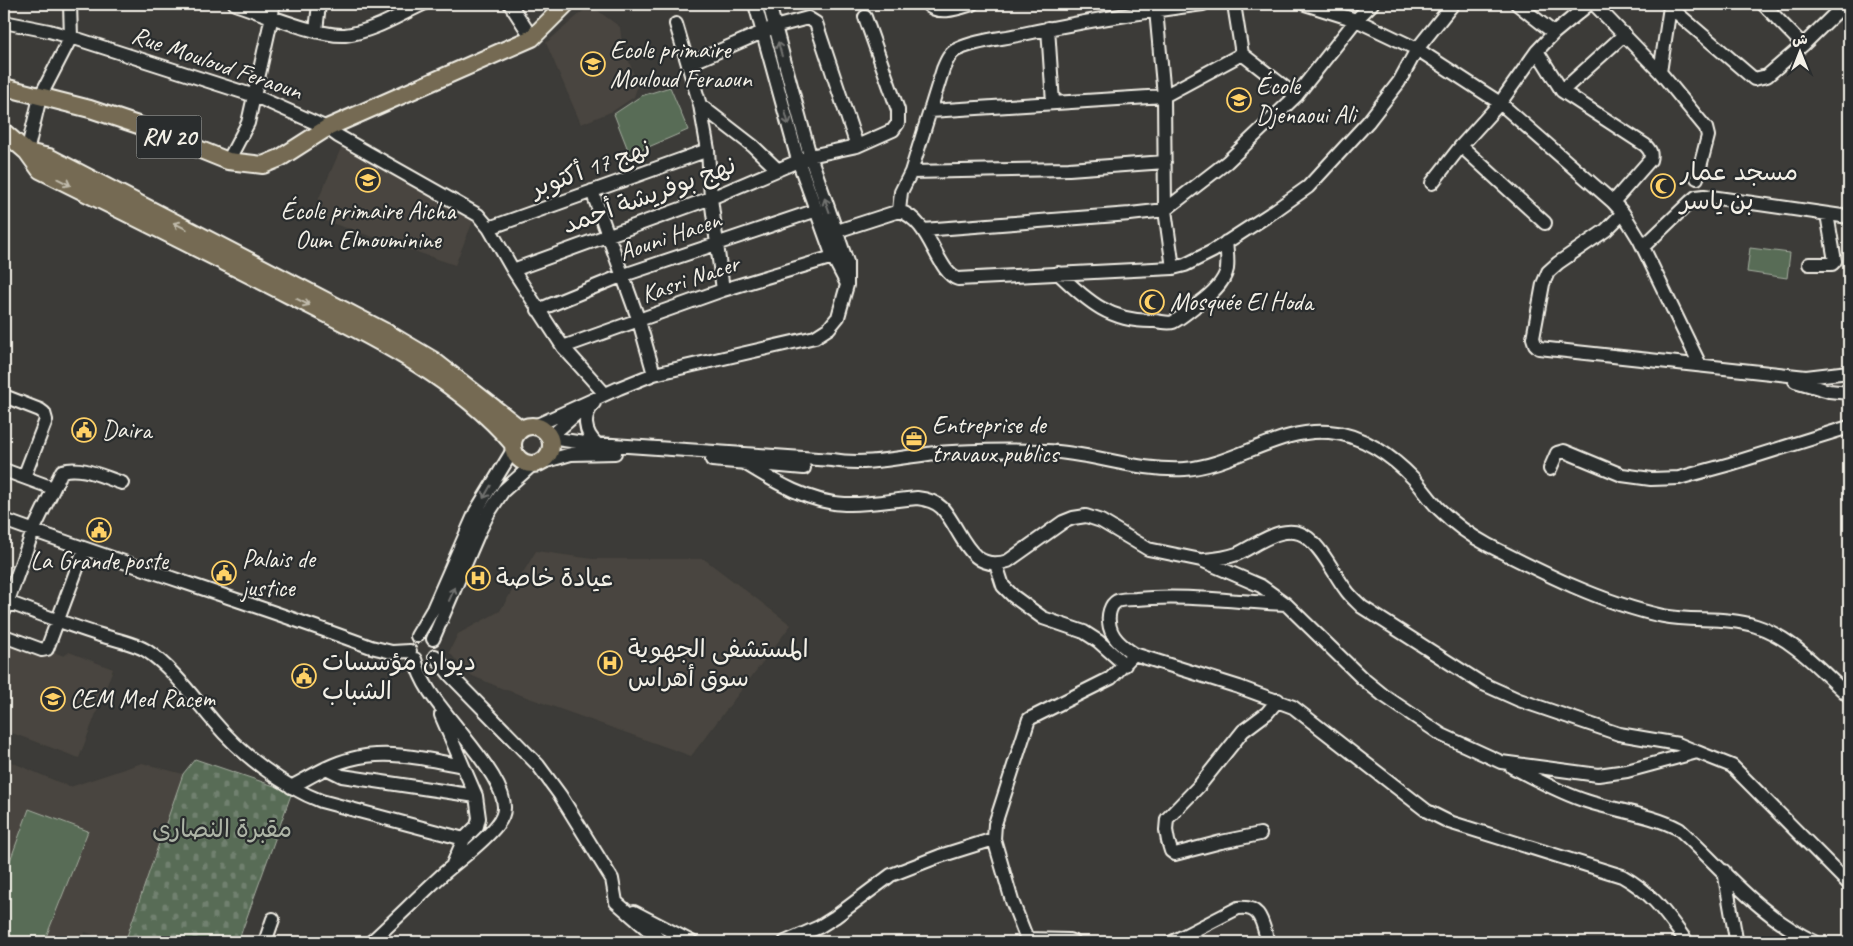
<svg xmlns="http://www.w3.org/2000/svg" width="1853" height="946" font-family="Caveat,'Playpen Sans Arabic',sans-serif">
  <defs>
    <pattern id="cemetery-stones" width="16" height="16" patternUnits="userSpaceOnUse" patternTransform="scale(1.25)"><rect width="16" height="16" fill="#586c57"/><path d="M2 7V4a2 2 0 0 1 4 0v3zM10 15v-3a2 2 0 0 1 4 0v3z" fill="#71816f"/></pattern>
  </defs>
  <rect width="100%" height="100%" fill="#3c3b38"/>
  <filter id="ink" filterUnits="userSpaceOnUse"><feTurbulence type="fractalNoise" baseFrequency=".02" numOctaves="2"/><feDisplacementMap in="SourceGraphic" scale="10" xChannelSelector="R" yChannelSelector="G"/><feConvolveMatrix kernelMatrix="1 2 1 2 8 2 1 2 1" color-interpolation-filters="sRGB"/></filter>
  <g filter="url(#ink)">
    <!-- built -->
    <path fill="#49453f" d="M590,5L620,27L622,43L638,85L634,97L613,111L581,124L546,43Z
      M342,146L476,214L455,265L311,216Z
      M536,551L593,559H704L791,625L691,756L501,688L468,674L449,652L458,634L500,611Z
      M11,636L64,656L69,652L113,669L79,758L4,730V657Z
      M4,759L70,787L142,763L183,774L125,942H114L85,932L81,942H7L4,940Z"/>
    <!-- grass -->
    <path fill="#586c57" stroke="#a6aea0" d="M670,87L688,130L630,155L614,114L641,96Z
      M1750,248L1790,253L1787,278L1747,272Z
      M29,809L88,831L44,942H7L4,940V877Z"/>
    <!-- cemetery -->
    <path fill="url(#cemetery-stones)" stroke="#a6aea0" d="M195,759L292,792L238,942H125L183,774Z"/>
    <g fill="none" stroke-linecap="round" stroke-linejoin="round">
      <!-- minor casing -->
      <g stroke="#f4f1e8" stroke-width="16">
        <path id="minor" d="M235,4C262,13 320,37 345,35C372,32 399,15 423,4
          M510,4L532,38
          M755,4L798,160L833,257L847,284
          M927,4C938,16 959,8 972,4
          M1305,4L1356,20L1417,49L1500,103L1613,202L1623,213L1639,239L1700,365
          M1517,4L1554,33
          M1594,4L1660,72L1706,128L1708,136L1697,178
          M1674,4L1670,7L1754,79L1767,76L1803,45L1845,4
          M1763,4L1803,45
          M1156,10L1164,96L1165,210L1173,268
          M4,22L49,31L71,37L255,96L327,128L338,136L478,215L489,228L513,270L563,347L605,394
          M676,24L700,105L708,150L711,198L723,290
          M1048,28L1053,103
          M316,31L319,4
          M1537,51L1562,91L1645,145C1650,150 1652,153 1650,160L1613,202
          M1242,54L1296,96
          M1660,72L1670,7
          M1562,91L1625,34
          M700,105L753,146L778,170
          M930,111L1164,96L1242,54L1234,4
          M857,146L893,130L898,123V110L865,17
          M1461,146L1545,223
          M27,152L40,97L71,37L70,4
          M228,161L248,123L272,16L273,4
          M911,172L1069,169L1165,162
          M1432,183L1461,146L1500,103L1537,51L1554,33L1589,4
          M592,191L639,321L654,374
          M899,211C931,220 936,272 958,279L1173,268L1185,265L1213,251L1270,214L1308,187L1368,122L1399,82L1417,49L1453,4
          M1623,213L1606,230L1558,263L1548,272L1543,284L1533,338L1535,344L1539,348L1806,377L1849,372
          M489,228L708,150
          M923,230L1130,214L1165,210L1227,162L1296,96L1356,20L1372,4
          M837,231L899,211L901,192L911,172L943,69C946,62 949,54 956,50C974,41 998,39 1018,35C1079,22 1141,12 1203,4
          M1643,247L1690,202L1696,197L1704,196L1849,217
          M1809,264H1832L1835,261L1827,214
          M513,270L711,198L810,156L857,146L816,23L808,18L774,27L689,64
          M1058,273C1088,302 1111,322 1154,321C1160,321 1168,324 1173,322C1178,320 1193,308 1198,304C1209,296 1224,284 1227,269C1228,261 1227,251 1226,242
          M538,310L621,276L817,210
          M563,347L723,290L833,257
          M1795,381L1829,391L1849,393
          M4,396L40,410L44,413L46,420L24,477
          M594,403C582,416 584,433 597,444
          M535,426L619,388L654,374L815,337L829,328L838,317L847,285V262L810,156L769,4
          M550,437L582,409
          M550,438L584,443L832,460C867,466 901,457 936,453C973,450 1010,450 1047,451C1093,453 1139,472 1185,469C1235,465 1278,428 1329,432C1361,434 1392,456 1414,479C1423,489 1430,500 1439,509C1453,523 1471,536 1488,545C1543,573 1602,603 1663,616C1693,622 1726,616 1756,626C1793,638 1821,671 1849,696
          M712,460L804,468
          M543,462L571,454L615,453
          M746,464C775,482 810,503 845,504C869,505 893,500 917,498C926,499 935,501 942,508C962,530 969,574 1008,561L1063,522L1073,518L1086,516L1101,521L1148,549L1201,560L1261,586L1286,604C1237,602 1185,594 1136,599C1130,599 1122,599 1117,601C1110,605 1108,615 1109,622C1110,637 1122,646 1134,654L1239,687L1293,707L1427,811L1449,822L1622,876C1654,894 1666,914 1687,942
          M1550,469L1557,453L1564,451L1622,475L1651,479L1679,478L1730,464L1849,427
          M4,470L53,488
          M4,520C126,565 250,602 371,647L392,652L410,651
          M1204,560C1216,559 1226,558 1237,554C1257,545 1286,520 1308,538C1324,551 1334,574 1346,590C1350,596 1356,601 1362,607L1481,683L1519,700L1619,734L1678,744L1697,752L1627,771L1598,775L1501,762L1442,735L1383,695L1362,678L1286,604
          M996,564L1003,586L1013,596L1043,618L1084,632L1098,641L1125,665
          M4,601C35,612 65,624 97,634C112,639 135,643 147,651C173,668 195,700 215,723C241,754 284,787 321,801L464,839
          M4,612L33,531L62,471C81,465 103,477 122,483
          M4,636L42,650L47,649L84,550
          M417,636L433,609L476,511L513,450
          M433,639L479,532L488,514L503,491L532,465
          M435,656L451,676L538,765L560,795L612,879L616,902L662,942
          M1697,752L1732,766L1849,884
          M1512,767C1536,779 1560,793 1586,801C1617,811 1650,814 1679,829C1722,868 1761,918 1815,942
          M326,768L342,776L476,796
          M291,787C310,777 330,764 351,759C388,749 426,759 463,766L441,715
          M1260,834L1221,842L1175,854L1171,851L1168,841L1166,830L1167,819L1199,786L1243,731L1267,713L1278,700
          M994,839L995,824L1029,719L1111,678L1134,654
          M453,864L464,839L477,826L479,818L476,796L463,766
          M1724,871L1736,939V942
          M634,912L692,942
          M265,942L273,919
          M371,942C395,920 419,896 443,874C461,858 482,844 497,825C501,820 504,815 504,808C505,787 478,755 466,739C447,713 423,691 415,659
          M785,942L819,927L835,917L891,875L940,856L994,839L1012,901L1027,939
          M1027,942V939L1069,940L1074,942
          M1172,942L1238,908C1262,905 1262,924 1268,942"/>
      </g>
      <!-- major casing -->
      <g stroke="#f4f1e8" stroke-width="20">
        <path id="major" d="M4,87L90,109L141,126L228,161L263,165L280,158L327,128L532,38L566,4
          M4,132L27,152L40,170C124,212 208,253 291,296C370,336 454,375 513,444
          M27,152L49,157L384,331L433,360L521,429
          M513 445a19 19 0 1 1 38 0a19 19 0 1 1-38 0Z"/>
      </g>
      <!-- minor -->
      <use href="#minor" stroke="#2a2d2e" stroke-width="12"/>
      <!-- major -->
      <use href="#major" stroke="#746b52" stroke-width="16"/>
    </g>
    <!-- one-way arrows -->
    <defs><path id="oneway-shaft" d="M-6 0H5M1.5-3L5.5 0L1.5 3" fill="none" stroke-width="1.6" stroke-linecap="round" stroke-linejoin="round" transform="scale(1.25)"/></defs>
    <g stroke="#71726f">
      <use href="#oneway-shaft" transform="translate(780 49) rotate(-105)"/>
      <use href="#oneway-shaft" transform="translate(787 118) rotate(74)"/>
      <use href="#oneway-shaft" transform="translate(827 205) rotate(-109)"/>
      <use href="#oneway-shaft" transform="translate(487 492) rotate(120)"/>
      <use href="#oneway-shaft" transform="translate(452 594) rotate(-66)"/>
    </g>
    <g stroke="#c1bbac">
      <use href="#oneway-shaft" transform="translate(64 182) rotate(27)"/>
      <use href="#oneway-shaft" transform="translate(180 226) rotate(-153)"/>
      <use href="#oneway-shaft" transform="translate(303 302) rotate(27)"/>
    </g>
  </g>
  <!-- icons -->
  <defs>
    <g id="school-ring" transform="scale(1.25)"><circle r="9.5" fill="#2a2d2e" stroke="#ffd166" stroke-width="1.5"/><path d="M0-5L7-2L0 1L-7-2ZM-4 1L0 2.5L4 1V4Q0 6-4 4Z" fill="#ffd166"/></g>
    <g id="mosque-ring" transform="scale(1.25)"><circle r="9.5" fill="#2a2d2e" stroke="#ffd166" stroke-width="1.5"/><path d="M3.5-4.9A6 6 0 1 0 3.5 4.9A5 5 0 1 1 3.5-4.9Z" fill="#ffd166"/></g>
    <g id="civic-ring" transform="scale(1.25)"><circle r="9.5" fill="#2a2d2e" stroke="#ffd166" stroke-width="1.5"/><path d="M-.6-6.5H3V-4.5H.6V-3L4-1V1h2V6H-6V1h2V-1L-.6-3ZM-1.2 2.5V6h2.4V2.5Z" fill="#ffd166"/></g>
    <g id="office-ring" transform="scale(1.25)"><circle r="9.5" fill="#2a2d2e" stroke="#ffd166" stroke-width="1.5"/><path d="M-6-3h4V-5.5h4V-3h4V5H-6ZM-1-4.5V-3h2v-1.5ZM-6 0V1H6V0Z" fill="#ffd166"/></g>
    <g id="hospital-ring" transform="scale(1.25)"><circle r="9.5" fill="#2a2d2e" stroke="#ffd166" stroke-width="1.5"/><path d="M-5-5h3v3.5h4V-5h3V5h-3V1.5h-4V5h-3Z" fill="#ffd166"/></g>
  </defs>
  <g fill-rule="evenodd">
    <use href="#school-ring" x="593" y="64"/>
    <use href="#school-ring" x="1239" y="100"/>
    <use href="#school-ring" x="368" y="180"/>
    <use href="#mosque-ring" x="1663" y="186"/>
    <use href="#mosque-ring" x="1152" y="302"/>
    <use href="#civic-ring" x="84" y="430"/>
    <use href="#office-ring" x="914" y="439"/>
    <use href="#civic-ring" x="99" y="530"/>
    <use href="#civic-ring" x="224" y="573"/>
    <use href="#hospital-ring" x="478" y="578"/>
    <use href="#hospital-ring" x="610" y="663"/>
    <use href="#civic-ring" x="304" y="676"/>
    <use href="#school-ring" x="53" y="699"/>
  </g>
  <g text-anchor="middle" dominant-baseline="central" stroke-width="4.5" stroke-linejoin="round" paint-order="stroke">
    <!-- shield labels -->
    <rect fill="#2a2d2e" stroke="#b7b6b0" stroke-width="1" x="136.5" y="115.5" width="65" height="43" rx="4"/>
    <g font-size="24" font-weight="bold" fill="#f4f1e8">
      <text x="169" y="137">RN 20</text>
    </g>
    <!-- poi labels -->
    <g font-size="25" fill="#f4f1e8" stroke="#2a2d2e" text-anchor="start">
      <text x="610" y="50">Ecole primaire<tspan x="610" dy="29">Mouloud Feraoun</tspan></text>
      <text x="1256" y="86">École<tspan x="1256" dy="29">Djenaoui Ali</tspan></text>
      <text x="1680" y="172">مسجد عمار<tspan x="1680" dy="29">بن ياسر</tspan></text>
      <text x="368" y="211" text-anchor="middle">École primaire Aicha<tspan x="368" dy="29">Oum Elmouminine</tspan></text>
      <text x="1170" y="302">Mosquée El Hoda</text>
      <text x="932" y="425">Entreprise de<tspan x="932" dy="29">travaux publics</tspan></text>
      <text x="102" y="430">Daira</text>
      <text x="242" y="559">Palais de<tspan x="242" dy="29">justice</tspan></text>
      <text x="99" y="561" text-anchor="middle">La Grande poste</text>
      <text x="496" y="578">عيادة خاصة</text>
      <text x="628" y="649">المستشفى الجهوية<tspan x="628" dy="29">سوق أهراس</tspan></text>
      <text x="322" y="662">ديوان مؤسسات<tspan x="322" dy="29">الشباب</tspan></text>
      <text x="70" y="699">CEM Med Racem</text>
    </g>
    <!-- street labels -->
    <g font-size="25" fill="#f4f1e8" stroke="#2a2d2e">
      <text transform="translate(217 63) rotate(19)">Rue Mouloud Feraoun</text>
      <text transform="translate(591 168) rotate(-20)">نهج 17 أكتوبر</text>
      <text transform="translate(649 195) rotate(-20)">نهج بوفريشة أحمد</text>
      <text transform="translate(670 236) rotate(-19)">Aouni Hacen</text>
      <text transform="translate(690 279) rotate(-19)">Kasri Nacer</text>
    </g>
    <!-- park labels -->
    <g font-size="25" fill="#aeb5a7" stroke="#2a2d2e">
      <text x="222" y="829">مقبرة النصارى</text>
    </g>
  </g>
  <!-- margin -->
  <rect width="1853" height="946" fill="none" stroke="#2a2d2e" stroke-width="20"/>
  <rect x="10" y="10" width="1833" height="926" fill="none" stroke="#f4f1e8" stroke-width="2" filter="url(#ink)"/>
  <!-- north arrow -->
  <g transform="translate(1800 52)" stroke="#2a2d2e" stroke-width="4" paint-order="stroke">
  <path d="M0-4L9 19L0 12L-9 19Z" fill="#f4f1e8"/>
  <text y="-8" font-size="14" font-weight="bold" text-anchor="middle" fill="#f4f1e8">ش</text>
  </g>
</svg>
